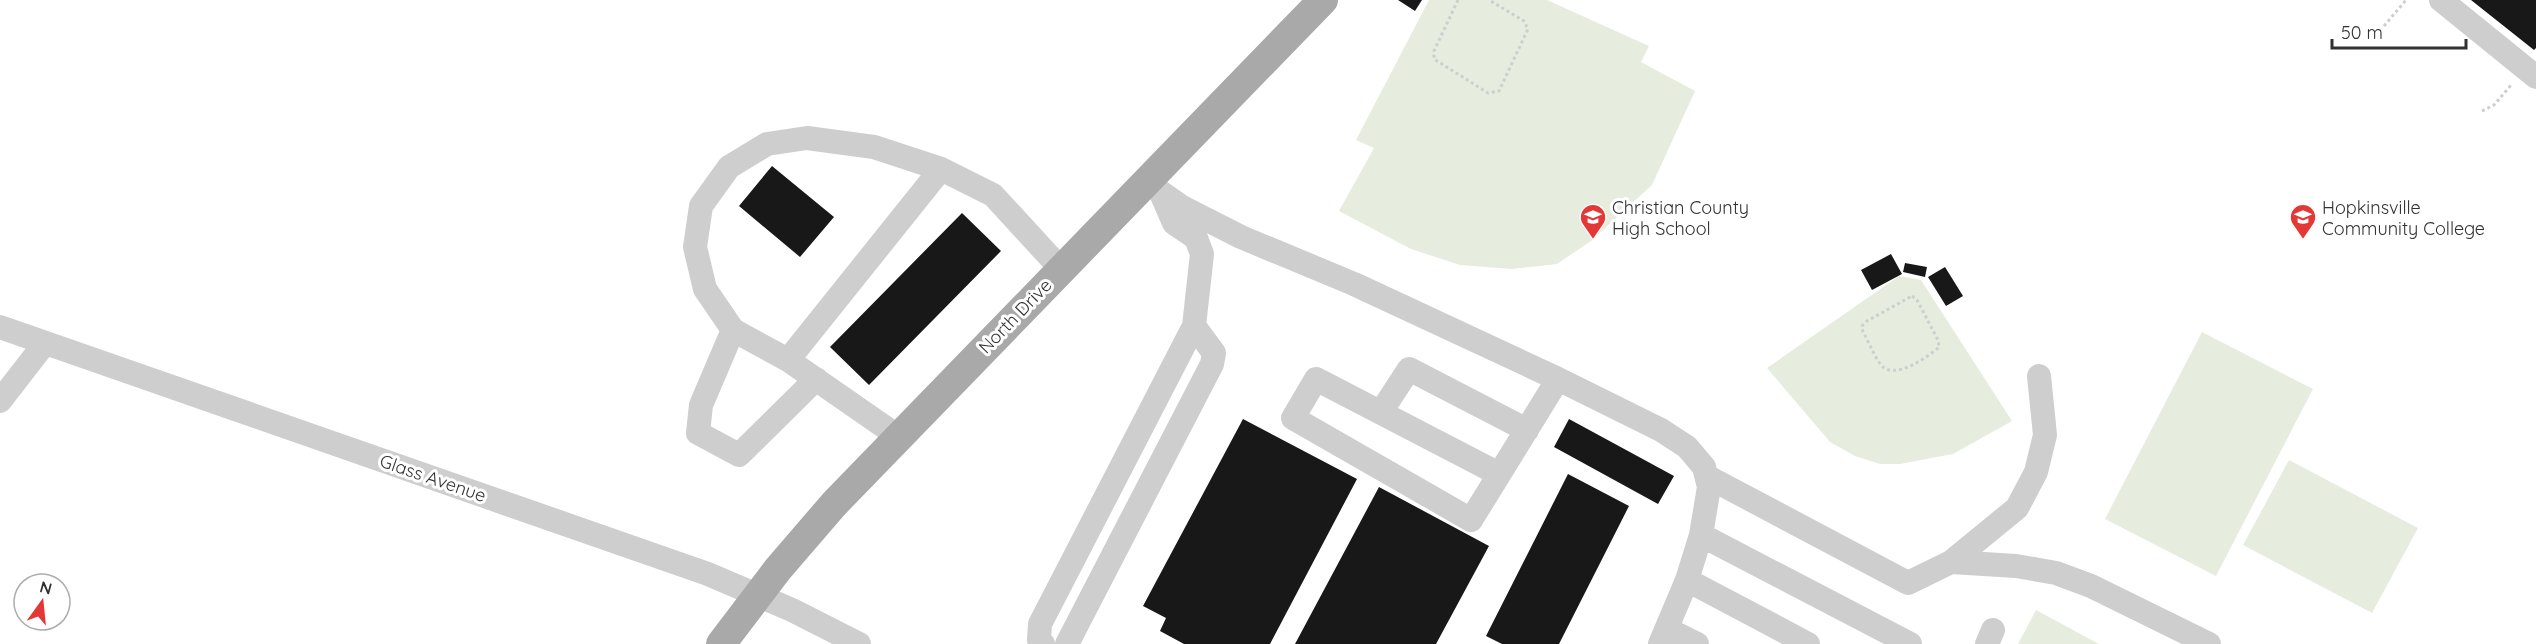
<svg xmlns="http://www.w3.org/2000/svg" width="2536" height="644" font-family="Quicksand,sans-serif">
  <rect width="100%" height="100%" fill="#fff"/>
  <!-- green -->
  <path fill="#e6eddf" d="M1429,0H1547L1649,46L1641,62L1695,91L1652,185L1591,241L1557,264L1512,269L1460,265L1411,249L1339,211L1374,148L1356,140Z
    M1899,276L1921,280L2012,421L1953,454L1900,464H1880L1855,456L1830,442L1767,368Z
    M2202,332L2313,389L2216,576L2105,519Z
    M2289,460L2418,528L2372,613L2243,545Z
    M2036,610L2099,644H2018Z"/>
  <!-- building -->
  <path fill="#181818" d="M1398,0H1422L1415,11Z
    M2471,0H2536V48L2534,50Z
    M772,166L834,217L800,257L739,206Z
    M962,213L1001,251L869,385L830,347Z
    M1891,254L1902,274L1872,290L1861,270Z
    M1905,263L1927,267L1925,277L1903,272Z
    M1945,267L1963,296L1946,306L1928,277Z
    M1243,419L1357,479L1270,644H1184L1160,631L1166,618L1143,606Z
    M1569,419L1674,476L1658,504L1554,447Z
    M1568,474L1629,506L1559,644H1502L1486,636Z
    M1379,487L1489,546L1436,644H1295Z"/>
  <g fill="none" stroke-linecap="round" stroke-linejoin="round">
    <!-- path -->
    <path stroke="#cecece" stroke-width="3" stroke-dasharray="3 3" stroke-linecap="butt" d="M1458,0L1434,51V59L1488,93L1499,91L1528,29L1524,21L1489,0
      M2384,26L2406,0
      M2482,111L2494,105L2512,84
      M1912,296L1917,300L1938,340L1939,347C1928,357 1894,381 1881,365C1874,356 1869,342 1863,332L1862,326L1867,321Z"/>
    <!-- minor -->
    <path stroke="#cecece" stroke-width="24" d="M2441,0L2536,77
      M1145,181L1182,207L1241,237L1354,284L1558,379L1661,430L1687,447L1704,467L1709,487L1701,535L1687,580L1660,644
      M0,327L708,574L792,610L859,644
      M733,330L701,405L698,433L739,455L816,379
      M788,360L941,169
      M0,401L45,343
      M1381,412L1409,369L1527,430
      M899,437L788,360L733,330L705,289L695,247L701,206L729,167L767,144L807,138L874,147L941,169L993,195L1061,269
      M1499,474L1316,379L1293,418L1471,520L1558,379
      M1708,477L1908,583L1951,562L2017,508L2036,472L2045,435L2039,376
      M1701,535L1910,644
      M1951,562L2016,566L2056,573L2091,586L2209,644
      M1687,580L1808,644
      M1667,629L1697,644
      M1043,644L1039,640L1040,624L1194,326L1202,254L1196,238L1174,223L1161,193
      M1067,644L1212,364L1214,353L1194,326
      M1987,644L1993,630"/>
    <!-- major -->
    <path stroke="#a9a9a9" stroke-width="30" d="M721,644L778,569L834,504L1323,0"/>
  </g>
  <!-- icons -->
  <defs>
    <g id="school-pin" transform="scale(1.35)"><path d="M0 17L-7.5 6A9.5 9.5 0 1 1 7.5 6Z" fill="#e43836" stroke="#fff"/><path d="M0-5L7-2L0 1L-7-2ZM-4 1L0 2.5L4 1V4Q0 6-4 4Z" fill="#fff"/></g>
    <g id="university-pin" transform="scale(1.35)"><path d="M0 17L-7.5 6A9.5 9.5 0 1 1 7.5 6Z" fill="#e43836" stroke="#fff"/><path d="M0-5L7-2L0 1L-7-2ZM-4 1L0 2.5L4 1V4Q0 6-4 4Z" fill="#fff"/></g>
  </defs>
  <g fill-rule="evenodd">
    <use href="#school-pin" x="1593" y="217"/>
    <use href="#university-pin" x="2303" y="217"/>
  </g>
  <g text-anchor="middle" dominant-baseline="central" stroke-width="6" stroke-linejoin="round" paint-order="stroke">
    <!-- poi labels -->
    <g font-size="18" fill="#313131" stroke="#fff" text-anchor="start">
      <text x="1612" y="207">Christian County<tspan x="1612" dy="21">High School</tspan></text>
      <text x="2322" y="207">Hopkinsville<tspan x="2322" dy="21">Community College</tspan></text>
    </g>
    <!-- street labels -->
    <g font-size="18" fill="#313131" stroke="#fff">
      <text transform="translate(1015 316) rotate(-46)">North Drive</text>
      <text transform="translate(433 478) rotate(19)">Glass Avenue</text>
    </g>
  </g>
  <!-- north arrow -->
  <g transform="translate(42 602) rotate(15)"><circle r="28" fill="#ffffff" stroke="#adadad" stroke-width="1.5"/>
  <path d="M0-4.5L10 22L0 15L-10 22Z" fill="#e43836"/>
  <text y="-9" font-size="16" font-weight="bold" text-anchor="middle" fill="#313131">N</text>
  </g>
  <!-- scale -->
  <path d="M2332 39v9h134v-9" fill="none" stroke="#313131" stroke-width="3"/>
  <text x="2341" y="39" font-size="18" fill="#313131" stroke="#ffffff" stroke-width="4.5" paint-order="stroke">50 m</text>
</svg>
